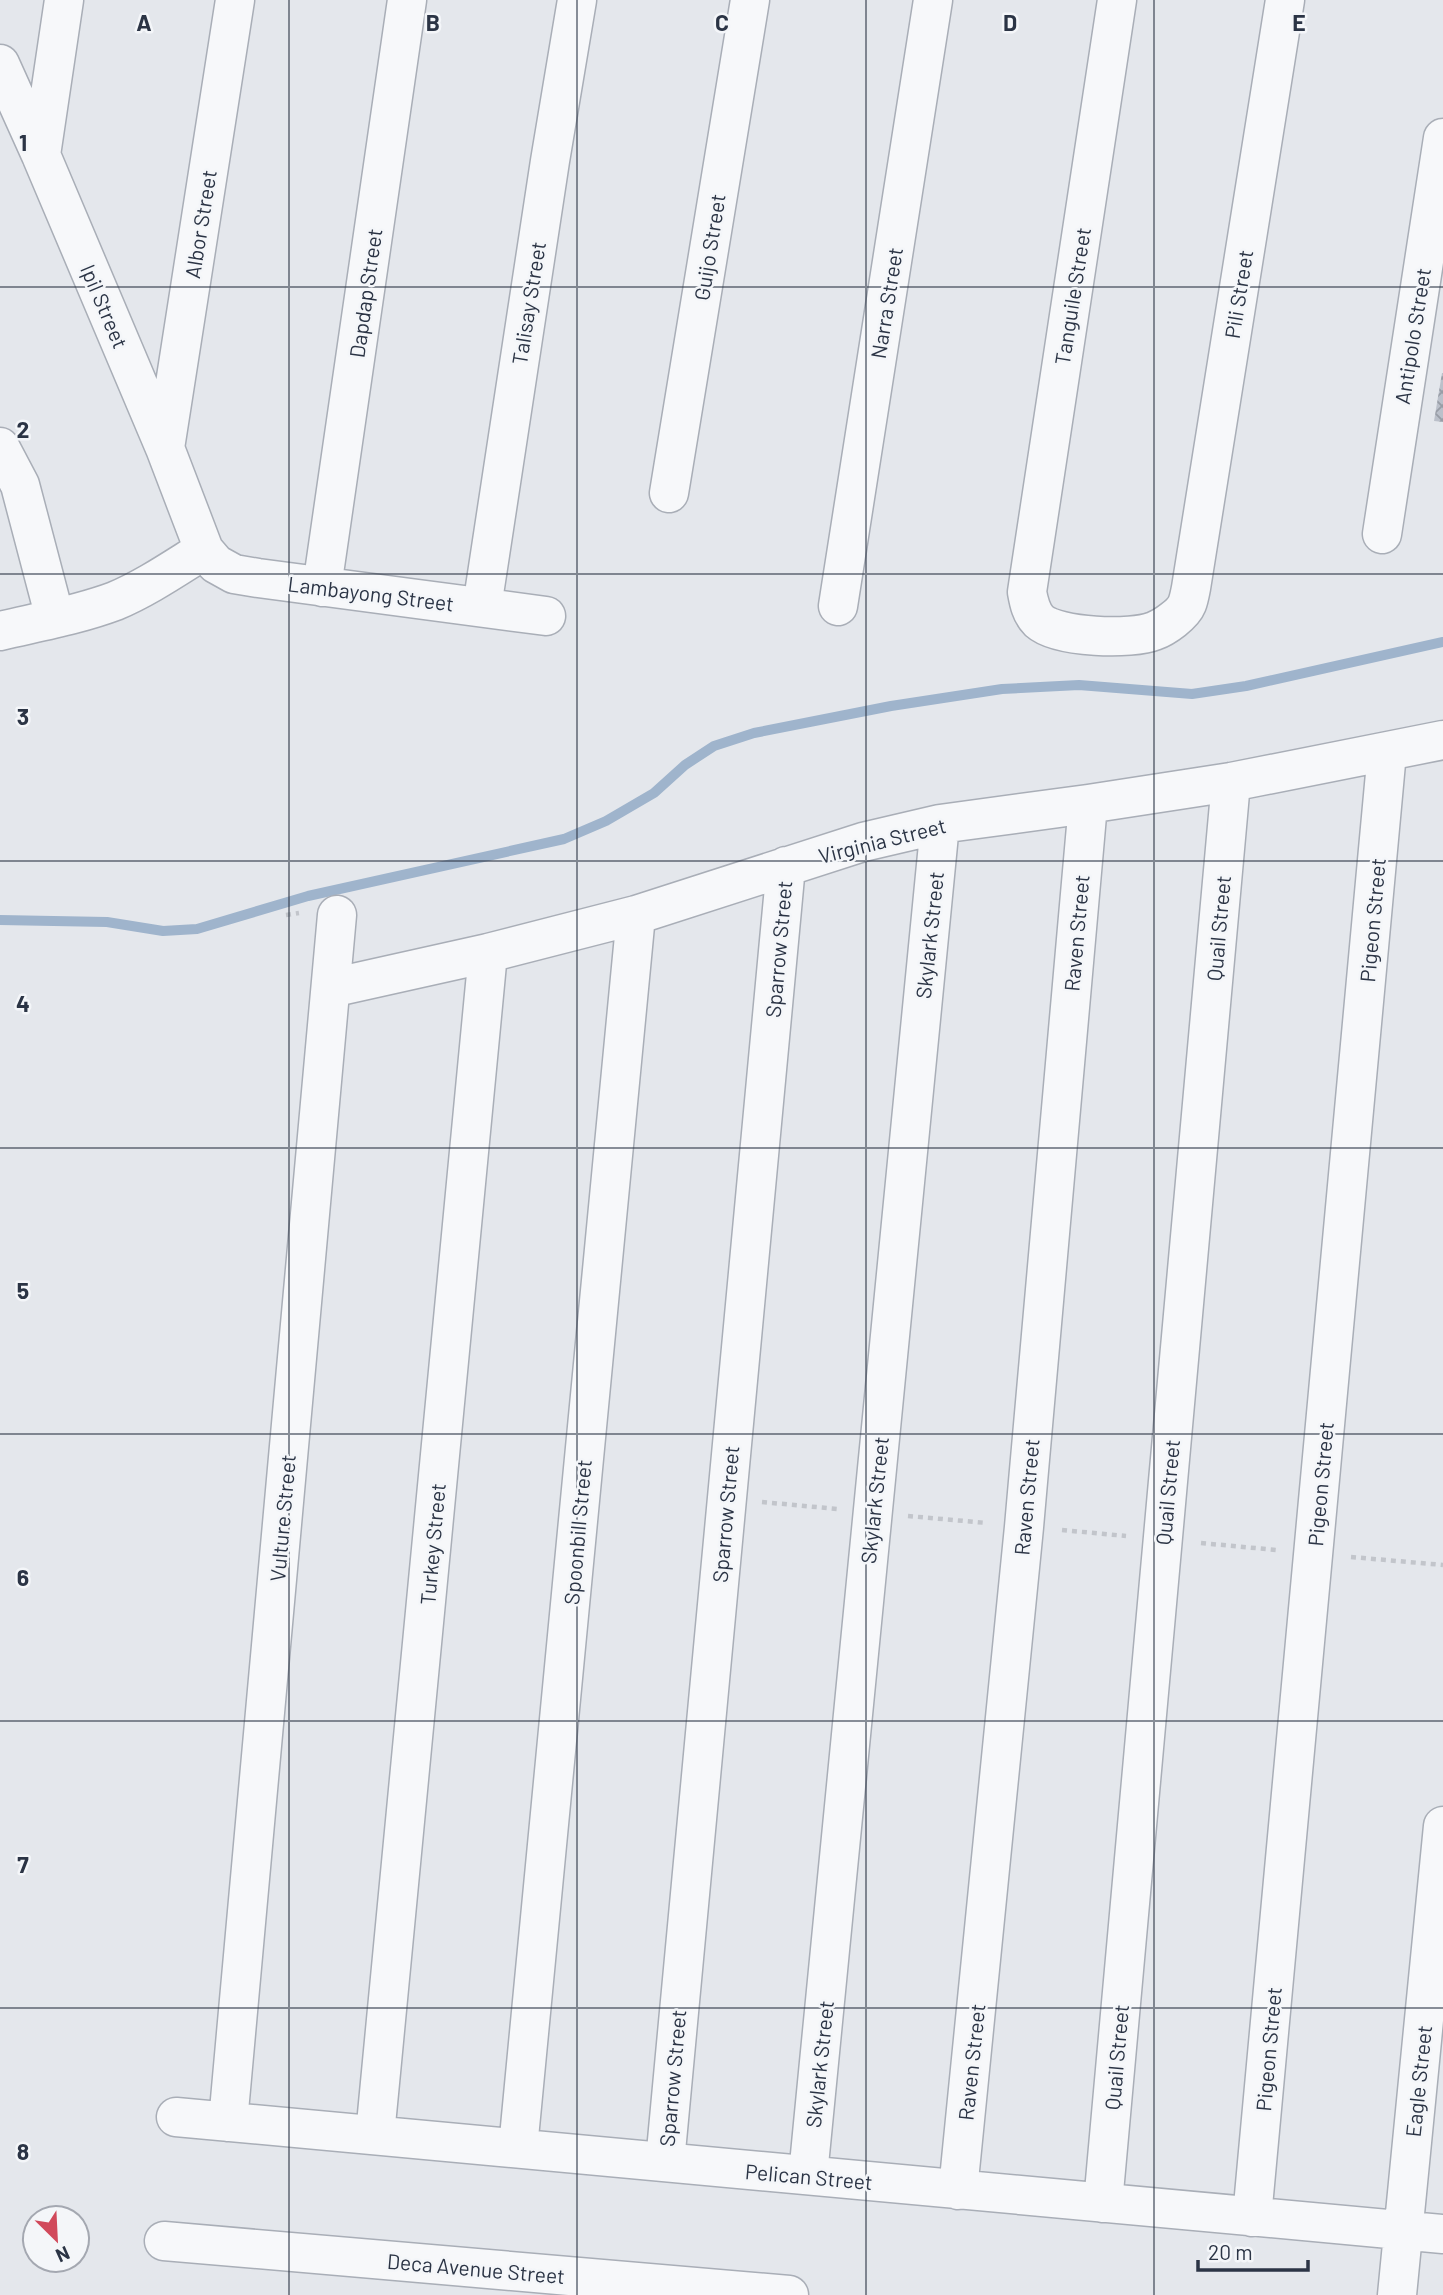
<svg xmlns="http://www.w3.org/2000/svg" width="1443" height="2295" font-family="Barlow,sans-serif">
  <defs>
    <pattern id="building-cross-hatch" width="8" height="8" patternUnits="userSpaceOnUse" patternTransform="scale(1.75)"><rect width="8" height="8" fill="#bbc0ca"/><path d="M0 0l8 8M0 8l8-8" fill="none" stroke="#989da6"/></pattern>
  </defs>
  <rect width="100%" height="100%" fill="#e4e7ec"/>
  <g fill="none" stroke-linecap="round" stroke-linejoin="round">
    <!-- stream -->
    <path stroke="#9fb4cc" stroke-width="10" d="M0,920L107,922L163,931L197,929L308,896L564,839L606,821L654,793L685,765L714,746L754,733L891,706L1002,689L1079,685L1192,694L1246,686L1443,642"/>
  </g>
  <!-- building -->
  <path fill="url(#building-cross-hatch)" d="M1442,373H1443V422L1434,421Z"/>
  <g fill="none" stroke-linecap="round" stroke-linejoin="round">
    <!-- street casing -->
    <g stroke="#a9aeb7" stroke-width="41">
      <path id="street" d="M1117,0L1027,592C1029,603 1031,613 1039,621C1058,638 1132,640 1154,631C1165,627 1183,614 1187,604C1189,599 1190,593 1191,588L1285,0
        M0,64L41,155L165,448L204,550L216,564L234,574L258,578L546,616
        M41,155L64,0
        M0,447L20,485L55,618
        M165,448L235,0
        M669,493L750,0
        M1382,534L1443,138
        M322,587L407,0
        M838,606L933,0
        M482,607L550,161L577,0
        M0,631C38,622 78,615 115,601C146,588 175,568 204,550
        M331,988L488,953L636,915L863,842L940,824L1088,804L1231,782L1443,740
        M176,2117L1443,2234
        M228,2122L337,915
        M375,2135L488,953
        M518,2148L636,915
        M665,2162L786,866
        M808,2175L940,824
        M958,2190L1024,1527L1088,804
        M1103,2203L1231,782
        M1252,2217L1387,752
        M164,2241L789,2295
        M1397,2295L1443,1826"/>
    </g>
    <!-- path -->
    <path stroke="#c2c5cb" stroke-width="4.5" stroke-dasharray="5 5" stroke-linecap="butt" d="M286,915L299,913
      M762,1502L837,1509
      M908,1516L987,1523
      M1062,1530L1126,1536
      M1201,1543L1276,1550
      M1351,1557L1443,1565"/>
    <!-- street -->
    <use href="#street" stroke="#f7f8fa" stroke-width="38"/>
  </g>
  <!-- grid -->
  <path fill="none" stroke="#2b3445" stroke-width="2" stroke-opacity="0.55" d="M289,0V2295M577,0V2295M866,0V2295M1154,0V2295M0,287H1443M0,574H1443M0,861H1443M0,1148H1443M0,1434H1443M0,1721H1443M0,2008H1443"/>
  <g text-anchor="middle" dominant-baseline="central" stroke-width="5" stroke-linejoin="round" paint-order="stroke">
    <!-- street labels -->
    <g font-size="21" fill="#2b3445" stroke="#f4f6f9">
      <text transform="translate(200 224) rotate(-81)">Albor Street</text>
      <text transform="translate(709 247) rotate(-81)">Guijo Street</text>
      <text transform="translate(365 293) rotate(-82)">Dapdap Street</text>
      <text transform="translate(1238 294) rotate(-81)">Pili Street</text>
      <text transform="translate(1072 296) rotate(-81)">Tanguile Street</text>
      <text transform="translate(528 303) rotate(-81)">Talisay Street</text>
      <text transform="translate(886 303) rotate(-81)">Narra Street</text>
      <text transform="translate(105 306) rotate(67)">Ipil Street</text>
      <text transform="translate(1412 336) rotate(-81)">Antipolo Street</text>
      <text transform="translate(371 593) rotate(7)">Lambayong Street</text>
      <text transform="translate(882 840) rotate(-14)">Virginia Street</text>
      <text transform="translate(1372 920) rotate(-85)">Pigeon Street</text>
      <text transform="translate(1218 928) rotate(-85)">Quail Street</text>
      <text transform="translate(1076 933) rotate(-85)">Raven Street</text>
      <text transform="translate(929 935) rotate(-84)">Skylark Street</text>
      <text transform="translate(778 949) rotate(-85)">Sparrow Street</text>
      <text transform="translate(1320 1484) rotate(-85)">Pigeon Street</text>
      <text transform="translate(1167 1492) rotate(-85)">Quail Street</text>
      <text transform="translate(1026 1497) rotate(-85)">Raven Street</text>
      <text transform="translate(874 1500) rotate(-84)">Skylark Street</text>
      <text transform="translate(725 1514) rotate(-85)">Sparrow Street</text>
      <text transform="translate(282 1518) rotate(-85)">Vulture Street</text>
      <text transform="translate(577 1532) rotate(-85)">Spoonbill Street</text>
      <text transform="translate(432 1544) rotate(-85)">Turkey Street</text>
      <text transform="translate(1268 2049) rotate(-85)">Pigeon Street</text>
      <text transform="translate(1116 2057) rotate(-85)">Quail Street</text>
      <text transform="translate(971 2062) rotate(-84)">Raven Street</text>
      <text transform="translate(819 2064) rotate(-84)">Skylark Street</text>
      <text transform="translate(672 2078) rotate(-85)">Sparrow Street</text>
      <text transform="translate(1418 2081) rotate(-84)">Eagle Street</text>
      <text transform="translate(809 2176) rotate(5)">Pelican Street</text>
      <text transform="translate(476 2268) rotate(5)">Deca Avenue Street</text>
    </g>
  </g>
  <g font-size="23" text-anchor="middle" font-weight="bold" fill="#2b3445" stroke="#f4f6f9" stroke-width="5" stroke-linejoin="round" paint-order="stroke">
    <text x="144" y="31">A</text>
    <text x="433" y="31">B</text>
    <text x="722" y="31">C</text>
    <text x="1010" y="31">D</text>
    <text x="1299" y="31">E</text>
    <text x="23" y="151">1</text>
    <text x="23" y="438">2</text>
    <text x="23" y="725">3</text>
    <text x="23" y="1012">4</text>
    <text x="23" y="1299">5</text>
    <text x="23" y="1586">6</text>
    <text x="23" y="1873">7</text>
    <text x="23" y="2160">8</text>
  </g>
  <!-- north arrow -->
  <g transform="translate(56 2239) rotate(156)"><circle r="33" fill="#f4f6f9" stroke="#a4a8b1" stroke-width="2"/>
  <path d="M0-5L12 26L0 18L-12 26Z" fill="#d1495b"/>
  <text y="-10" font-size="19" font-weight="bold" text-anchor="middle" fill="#2b3445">N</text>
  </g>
  <!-- scale -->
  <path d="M1198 2260v10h110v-10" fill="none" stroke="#2b3445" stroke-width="3.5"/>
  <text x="1208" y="2260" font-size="21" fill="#2b3445" stroke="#f4f6f9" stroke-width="5" paint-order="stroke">20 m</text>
</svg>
